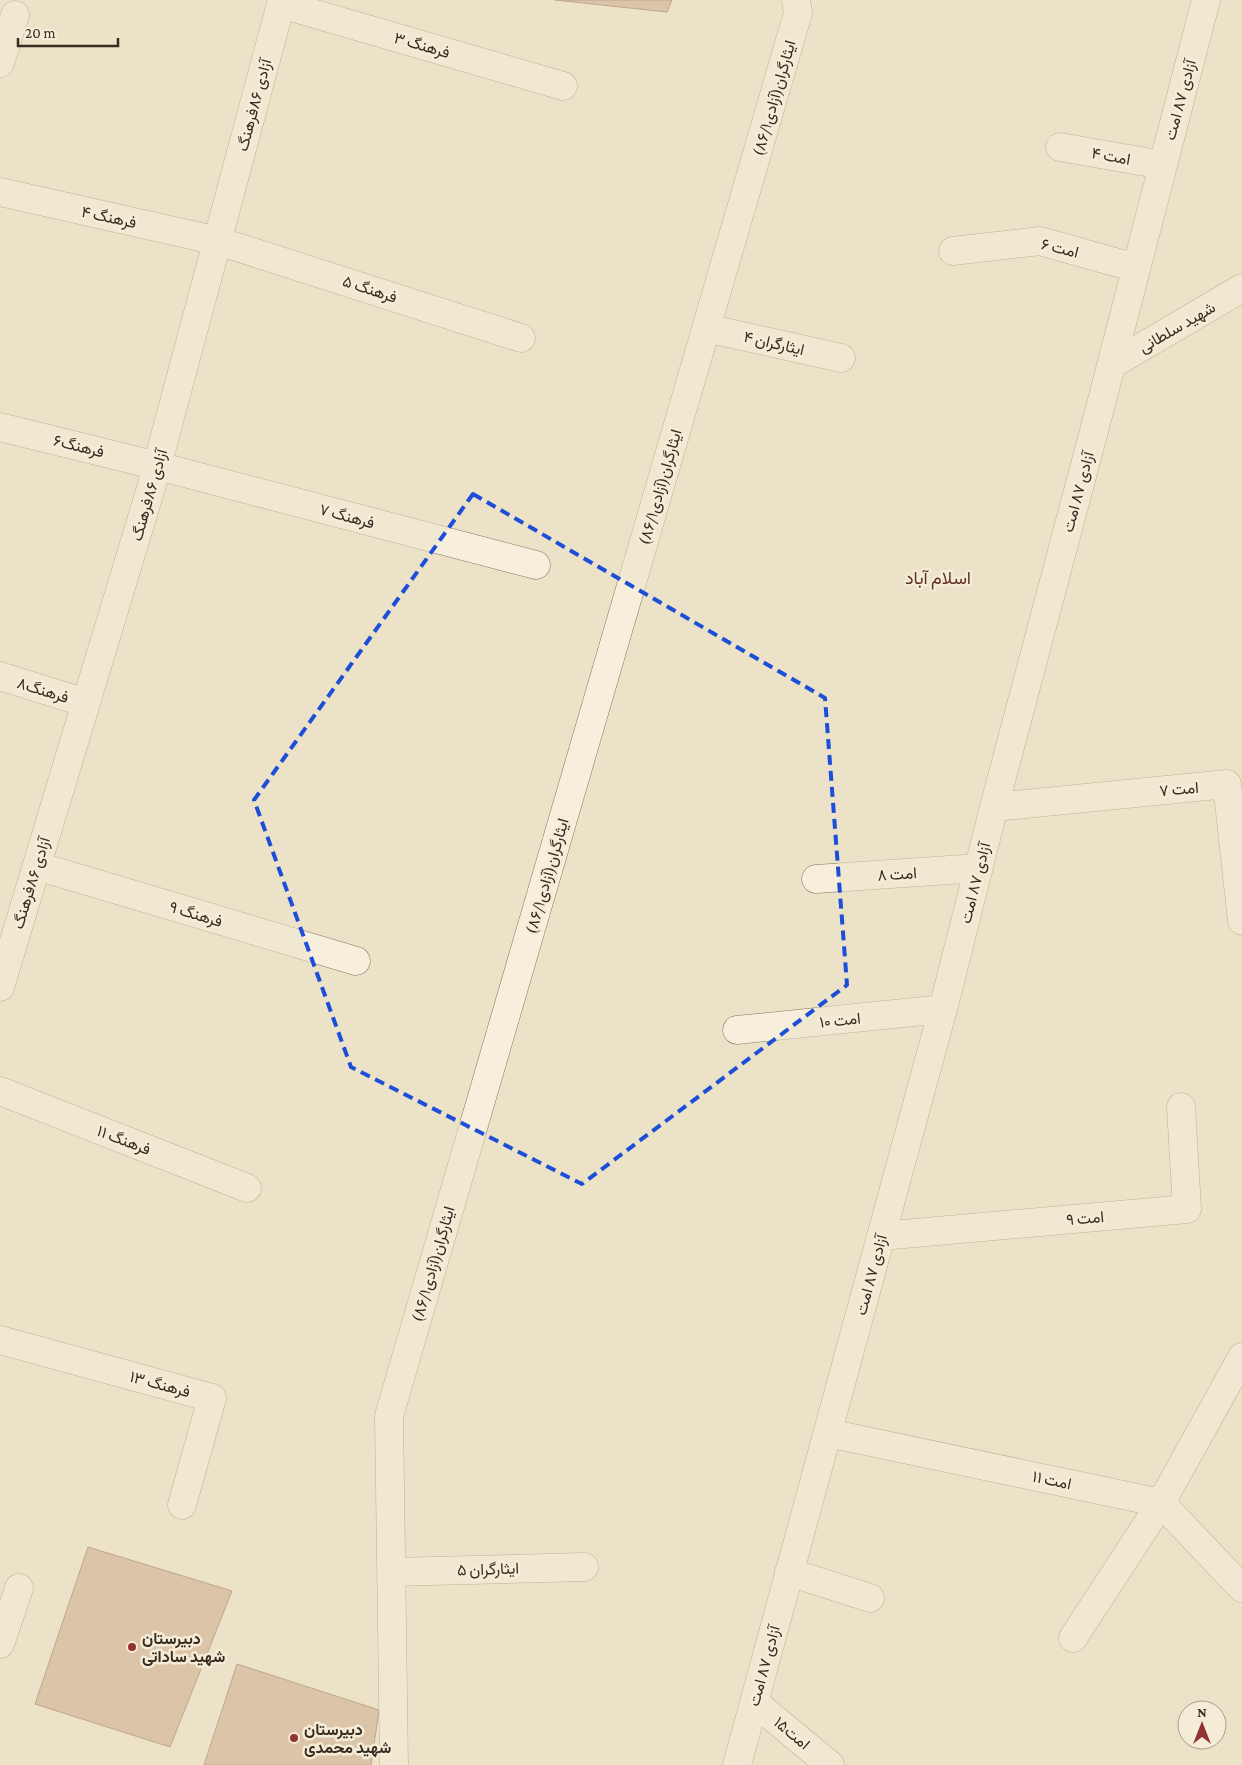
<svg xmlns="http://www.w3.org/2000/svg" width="1242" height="1765" font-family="'Crimson Pro',Vazirmatn,serif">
  <rect width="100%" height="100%" fill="#ece2c8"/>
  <!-- building -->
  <path fill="#c79f80" stroke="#845f45" d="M555,0H672L667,12Z
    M88,1547L232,1591L170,1747L35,1704Z
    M237,1664L379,1710L371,1765H204Z"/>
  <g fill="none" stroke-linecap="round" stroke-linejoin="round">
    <!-- minor casing -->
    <g stroke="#87745e" stroke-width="29">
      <path id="minor" d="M281,4L563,86
        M0,63L15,15
        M1060,147L1163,165
        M0,192L218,241L521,338
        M953,251L1040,241L1136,268
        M706,328L841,358
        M1111,365L1242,288
        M0,427L158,466L536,565
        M0,676L86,703
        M994,807L1227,784L1242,921
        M37,866L356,961
        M816,879L979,868
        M0,987L151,488L282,0
        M737,1030L943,1009
        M0,1091L247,1188
        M881,1236L1187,1209L1181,1107
        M0,1340L212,1398L182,1505
        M828,1433L1161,1503L1242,1588
        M392,1572L584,1567
        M789,1572L870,1598
        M1073,1638L1161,1503L1242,1357
        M0,1644L19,1588
        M754,1702L830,1765
        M394,1765L389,1416L798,13L796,0
        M737,1765L943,1009L994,807L1094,431L1206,0"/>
    </g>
    <!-- minor -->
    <use href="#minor" stroke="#f7efdb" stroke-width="28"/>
  </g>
  <!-- marked area -->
  <path d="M0 0H1242V1765H0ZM473,494L825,698L847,985L582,1184L351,1067L254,800Z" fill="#ece2c8" fill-opacity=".55" fill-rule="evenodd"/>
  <path fill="none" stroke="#1d4ed8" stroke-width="4" stroke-dasharray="10 6" stroke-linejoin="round" d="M473,494L825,698L847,985L582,1184L351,1067L254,800Z"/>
  <!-- markers -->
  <g fill="#923332" stroke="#f4ecd7" stroke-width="2">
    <circle cx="132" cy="1647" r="5"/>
    <circle cx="294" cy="1738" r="5"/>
  </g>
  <g text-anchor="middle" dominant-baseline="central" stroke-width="5" stroke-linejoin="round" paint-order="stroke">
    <!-- street labels -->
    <g font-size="16" fill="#382c21" stroke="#f4ecd7">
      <text transform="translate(422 45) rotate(16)">فرهنگ ۳</text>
      <text transform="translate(774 98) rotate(-74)">ایثارگران(آزادی۸۶/۱)</text>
      <text transform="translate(1180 100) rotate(-75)">آزادی ۸۷ امت</text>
      <text transform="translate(254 105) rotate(-75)">آزادی ۸۶فرهنگ</text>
      <text transform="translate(1111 156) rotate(10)">امت ۴</text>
      <text transform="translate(109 217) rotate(12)">فرهنگ ۴</text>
      <text transform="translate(1060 248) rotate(14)">امت ۶</text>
      <text transform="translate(370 289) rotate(18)">فرهنگ ۵</text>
      <text transform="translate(1177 327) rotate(-30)">شهید سلطانی</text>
      <text transform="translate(774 343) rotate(13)">ایثارگران ۴</text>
      <text transform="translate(79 446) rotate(14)">فرهنگ۶</text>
      <text transform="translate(660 487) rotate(-74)">ایثارگران(آزادی۸۶/۱)</text>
      <text transform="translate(1078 492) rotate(-75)">آزادی ۸۷ امت</text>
      <text transform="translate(149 495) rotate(-74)">آزادی ۸۶فرهنگ</text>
      <text transform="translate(347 516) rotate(15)">فرهنگ ۷</text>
      <text transform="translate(43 690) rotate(17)">فرهنگ۸</text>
      <text transform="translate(1179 789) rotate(-5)">امت ۷</text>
      <text transform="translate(897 874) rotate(-4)">امت ۸</text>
      <text transform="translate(547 876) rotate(-74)">ایثارگران(آزادی۸۶/۱)</text>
      <text transform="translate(31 883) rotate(-73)">آزادی ۸۶فرهنگ</text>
      <text transform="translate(975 883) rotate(-76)">آزادی ۸۷ امت</text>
      <text transform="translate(196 914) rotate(17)">فرهنگ ۹</text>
      <text transform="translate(840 1020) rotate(-6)">امت ۱۰</text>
      <text transform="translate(124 1140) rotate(21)">فرهنگ ۱۱</text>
      <text transform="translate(1085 1218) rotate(-5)">امت ۹</text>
      <text transform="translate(433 1264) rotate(-74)">ایثارگران(آزادی۸۶/۱)</text>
      <text transform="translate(871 1275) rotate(-75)">آزادی ۸۷ امت</text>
      <text transform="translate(160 1384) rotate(15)">فرهنگ ۱۳</text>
      <text transform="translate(1052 1480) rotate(12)">امت ۱۱</text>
      <text transform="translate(488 1569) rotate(-2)">ایثارگران ۵</text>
      <text transform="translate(764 1666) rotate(-75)">آزادی ۸۷ امت</text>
      <text transform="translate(792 1733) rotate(40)">امت۱۵</text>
    </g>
    <!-- poi labels -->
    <g font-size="16" font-weight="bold" fill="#382c21" stroke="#f4ecd7" text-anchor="start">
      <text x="142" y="1638">دبیرستان<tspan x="142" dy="18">شهید ساداتی</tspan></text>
      <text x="304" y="1729">دبیرستان<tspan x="304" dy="18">شهید محمدی</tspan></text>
    </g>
    <!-- neighbourhood labels -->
    <g font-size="18" fill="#623123" stroke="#f4ecd7">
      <text x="938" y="578">اسلام آباد</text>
    </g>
  </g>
  <!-- north arrow -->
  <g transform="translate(1202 1725)"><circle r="24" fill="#f4ecd7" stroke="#a99f8e"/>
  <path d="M0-4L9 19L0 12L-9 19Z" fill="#923332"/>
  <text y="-8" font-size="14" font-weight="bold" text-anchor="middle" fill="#382c21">N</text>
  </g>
  <!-- scale -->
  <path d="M18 38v8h100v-8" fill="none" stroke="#382c21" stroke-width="2.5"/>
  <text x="25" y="38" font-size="15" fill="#382c21" stroke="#f4ecd7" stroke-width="4" paint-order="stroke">20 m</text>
</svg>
